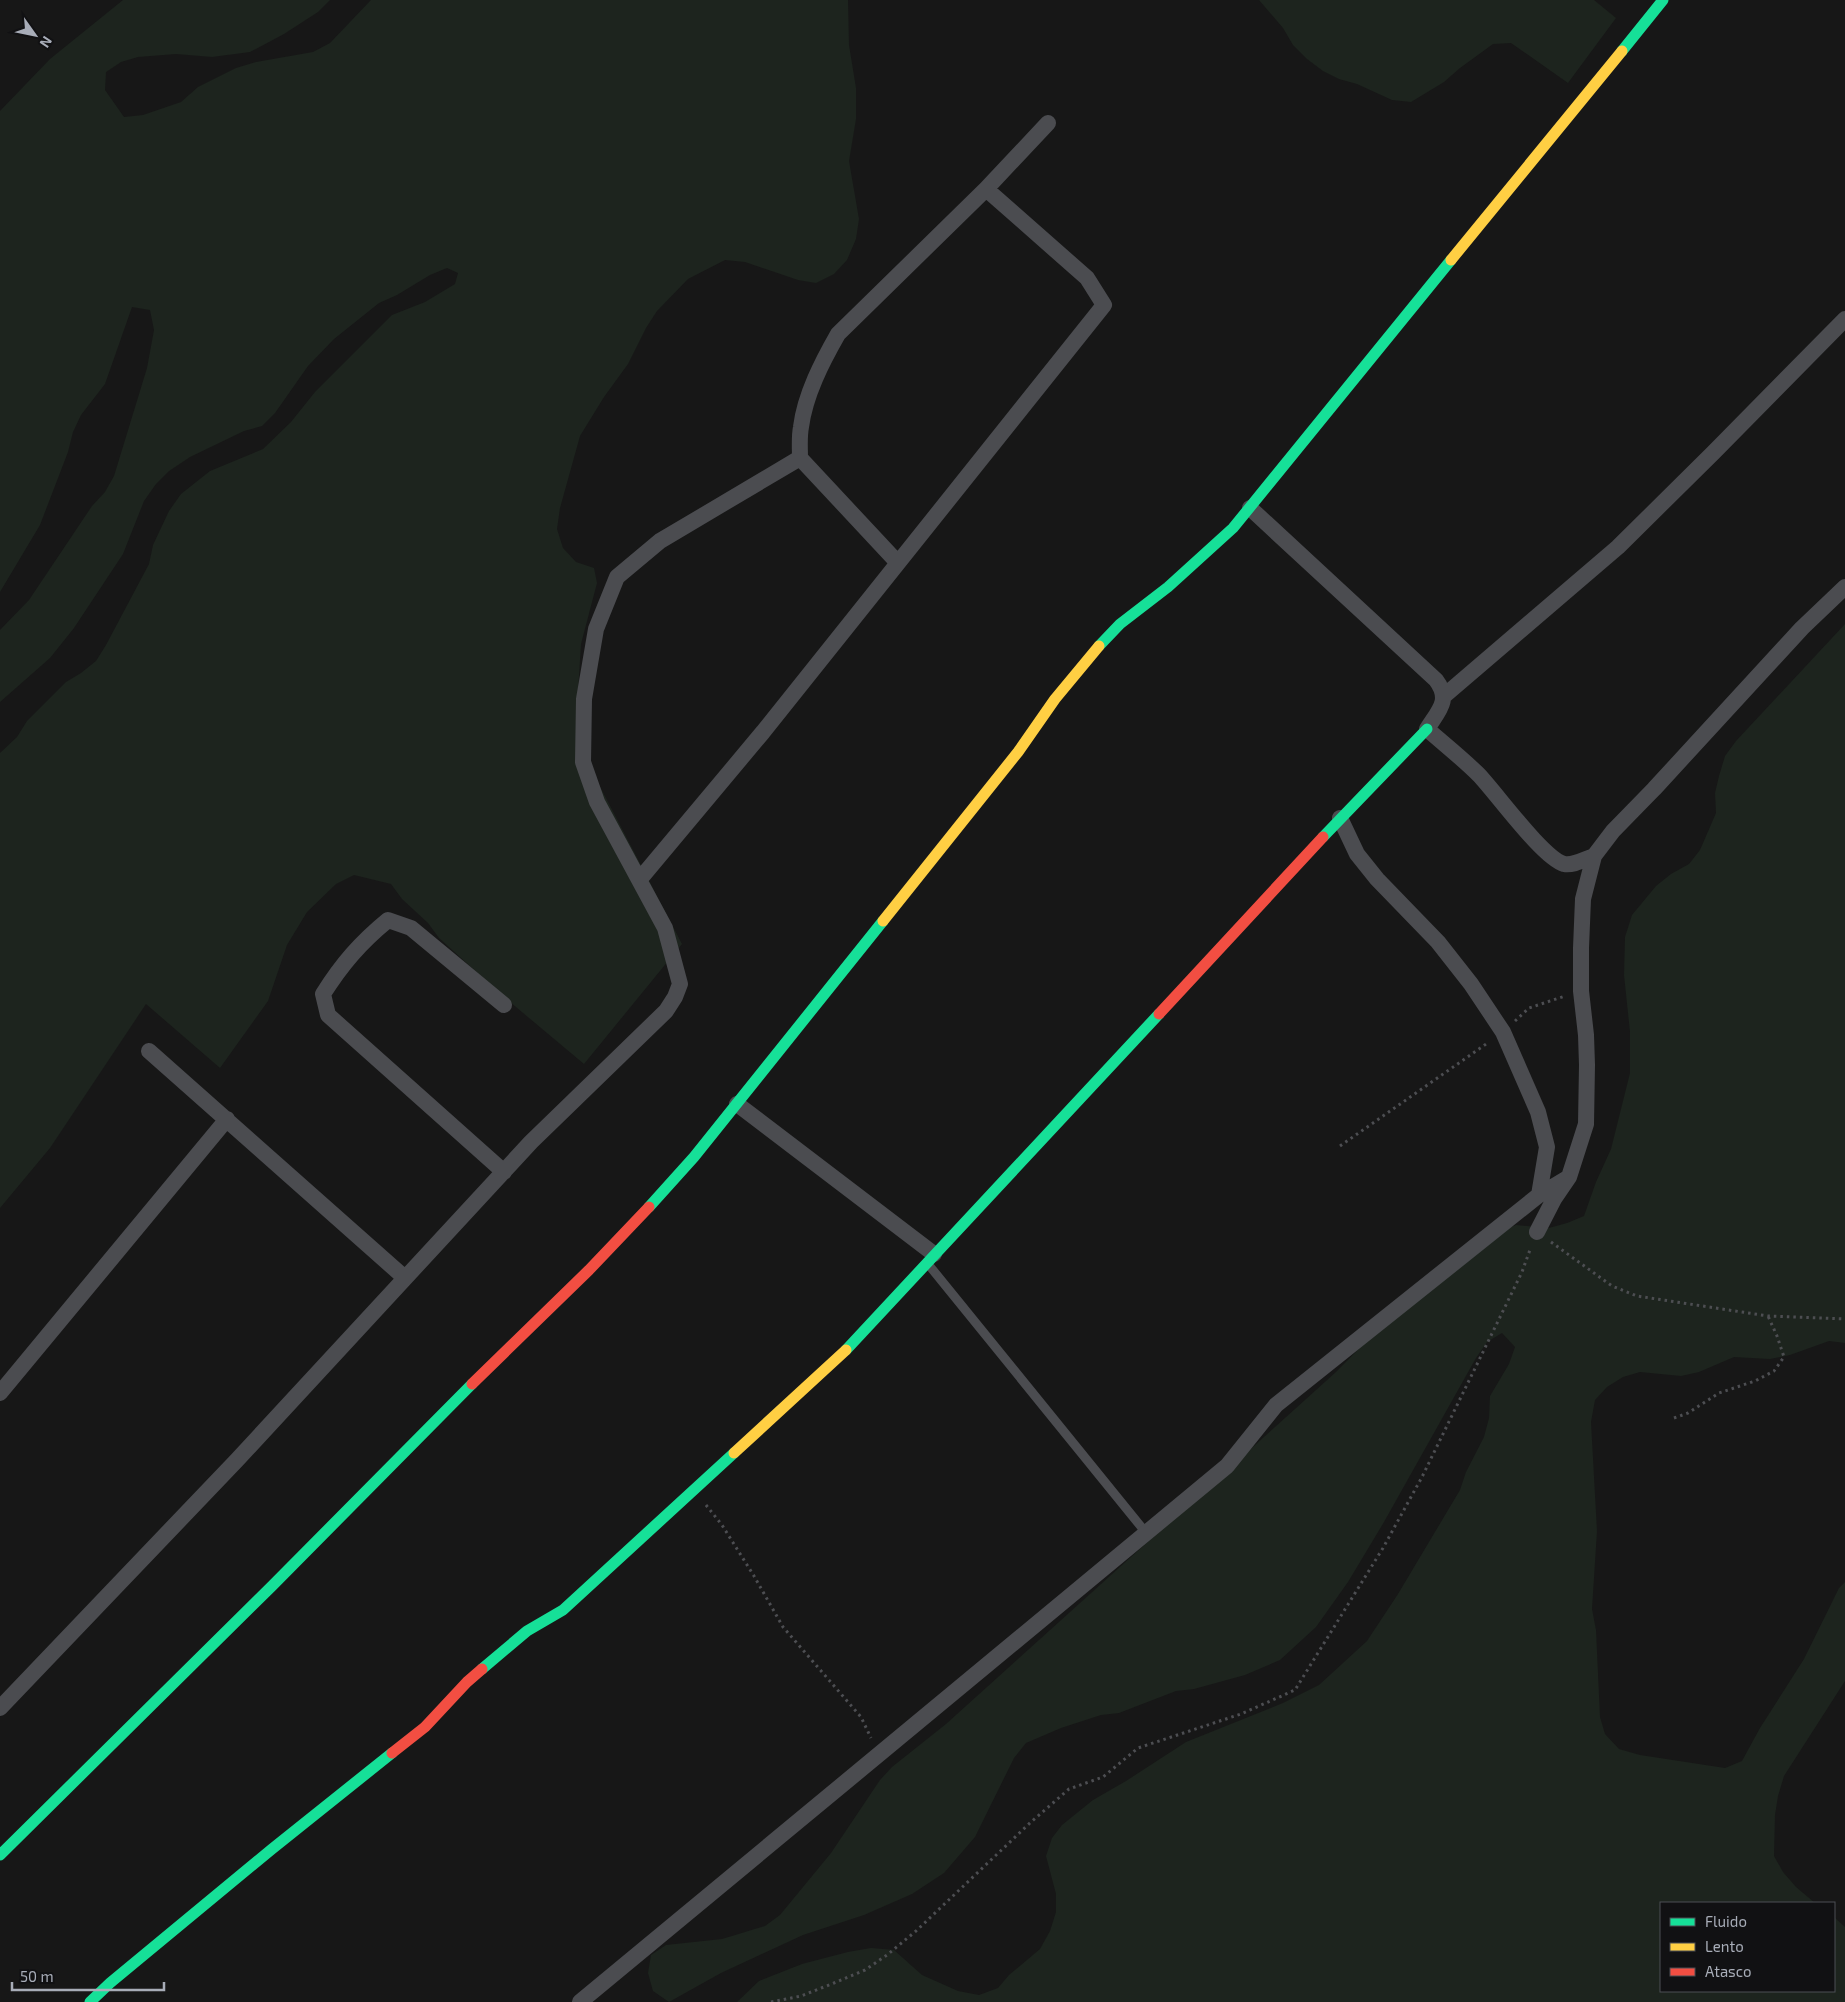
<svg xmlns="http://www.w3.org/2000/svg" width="1845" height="2002" font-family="'Exo 2',sans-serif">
  <rect width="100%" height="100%" fill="#171717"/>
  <!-- green -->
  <path fill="#1d241e" d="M123,0H330L318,12L284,34L250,52L212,57L176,54L138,57L121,62L106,72L105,90L124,117L143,115L181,102L198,87L236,68L256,62L313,52L330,43L371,0H848L849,45L856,88V119L849,161L859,219L856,239L847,260L834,274L816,283L798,280L745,262L725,260L688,279L657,311L646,328L628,364L604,397L580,436L560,508L557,529L563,548L576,562L594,568L597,583L581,644L576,724L582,752L682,944L584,1064L504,997L439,938L428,923L402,899L391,884L354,875L336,884L307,912L287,945L268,1001L220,1068L146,1004L50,1148L0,1208V753L17,737L27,721L66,682L81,673L96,661L106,645L149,564L153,545L169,511L181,494L210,471L263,449L291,422L315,392L392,315L425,302L455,284L458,273L447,268L430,275L397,295L379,303L334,339L308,366L275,413L262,426L244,431L190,457L169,471L156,484L144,501L123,554L74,628L50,658L0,702V630L29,600L92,506L105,492L114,476L147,368L154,330L150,310L132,307L105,384L81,415L73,432L68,452L40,525L0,592V111L50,59Z
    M1259,0H1594L1616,18L1568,83L1511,43L1493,44L1460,68L1444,82L1411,102L1392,100L1357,84L1339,79L1323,71L1307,59L1293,45L1283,28Z
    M1845,624V1343L1829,1341L1790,1355L1770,1359L1734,1357L1699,1372L1681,1376L1640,1372L1623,1377L1607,1387L1595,1400L1591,1422L1597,1531L1592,1609L1596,1630L1600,1717L1605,1734L1619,1749L1640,1755L1725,1768L1742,1761L1760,1728L1804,1659L1839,1588L1845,1582V1681L1784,1776L1778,1796L1775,1815L1774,1856L1783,1872L1796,1887L1815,1903H1661V1991H1834V1917L1845,1927V2002H737L759,1981L802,1964L848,1952L871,1948L894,1950L922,1975L958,1991L979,1995L998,1988L1009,1975L1040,1949L1050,1931L1056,1912V1894L1046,1856L1052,1838L1062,1825L1093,1800L1126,1781L1186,1742L1283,1703L1319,1685L1367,1641L1398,1594L1460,1490L1466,1472L1484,1437L1489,1418L1490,1396L1509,1364L1515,1347L1502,1333L1487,1342L1476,1358L1384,1522L1348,1582L1316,1627L1280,1660L1245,1675L1194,1689L1176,1691L1119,1713L1101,1715L1061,1728L1026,1743L1014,1758L975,1837L944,1873L912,1894L864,1915L803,1935L721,1973L669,2002L653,1991L648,1973L651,1955L666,1945L722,1939L765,1926L780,1915L831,1853L880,1780L892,1767L946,1724L1336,1372L1452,1255L1481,1239L1516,1225L1549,1228L1567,1223L1584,1216L1596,1182L1611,1149L1630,1073V1032L1624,975L1625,937L1632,915L1656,886L1671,874L1689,864L1700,850L1716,813L1715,793L1719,776L1725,756L1736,741Z"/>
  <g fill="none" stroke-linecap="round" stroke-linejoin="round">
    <!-- path -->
    <path stroke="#4d4e52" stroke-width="3" stroke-dasharray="2.5 4" stroke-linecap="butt" d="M1515,1021L1529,1008L1565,996
      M1340,1146L1489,1042
      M1551,1242L1612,1286L1637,1296L1768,1316L1845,1319
      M1674,1418L1688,1413L1719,1393L1755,1381L1774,1371L1784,1357L1777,1336L1768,1316
      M706,1505L722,1525L754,1576L783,1627L861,1717L871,1738
      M771,2002L801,1996L834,1983L865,1970L887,1955L916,1931L1031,1822L1069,1789L1103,1777L1138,1748L1241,1714L1295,1690L1383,1548L1422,1477L1522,1272L1531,1247"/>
    <!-- lane -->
    <path stroke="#4b4c50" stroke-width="9" d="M928,1264L1147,1534"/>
    <!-- street -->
    <path stroke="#4b4c50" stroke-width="16" d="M1250,508L1436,680C1451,700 1439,710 1427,729C1444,744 1463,759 1479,775C1497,794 1543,858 1564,864C1573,866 1585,859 1594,856
      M898,563L800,458C800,448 799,437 801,427C805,395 822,362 838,334L986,189L1048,123
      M1444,696L1618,547L1713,453L1845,319
      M1340,818L1357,854L1377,879L1438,942L1471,984L1503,1032L1538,1112L1547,1147L1539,1195
      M640,879L763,732L1104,305L1087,278L986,189
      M149,1051L405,1278
      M737,1104L934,1254
      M504,1172L328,1015L323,994C342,964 360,943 388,920L411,928L504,1005
      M1537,1232L1554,1199L1569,1177L1586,1124L1587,1065L1586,1035L1581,991V948L1583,899L1594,856L1613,831L1654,789L1802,628L1845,587
      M0,1393L227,1119
      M0,1708L237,1460L531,1142L666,1011L675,997L680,984L665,928L597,802L583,762L584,699L596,629L617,577L660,541L800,458
      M580,2002L1227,1466L1276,1405L1539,1195L1569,1177"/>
    <!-- fast -->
    <path stroke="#16e098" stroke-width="11" d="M1622,51L1663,0
      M1099,646L1120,624L1168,587L1233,528L1451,260
      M1323,837L1427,729
      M649,1207L694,1157L883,921
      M846,1350L1159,1014
      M482,1669L527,1631L563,1610L734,1453
      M0,1855L272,1586L472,1384
      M90,2002L110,1983L272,1849L392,1753"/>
    <!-- slow -->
    <path stroke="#ffcf43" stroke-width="11" d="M1451,260L1622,51
      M883,921L1018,752L1055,699L1099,646
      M734,1453L846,1350"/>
    <!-- jam -->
    <path stroke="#f24e42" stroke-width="11" d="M1159,1014L1323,837
      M472,1384L589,1270L649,1207
      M392,1753L425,1727L467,1682L482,1669"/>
  </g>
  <!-- legend -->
  <rect x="1660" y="1902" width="175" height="90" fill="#111113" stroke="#4d4f55"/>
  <rect x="1670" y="1918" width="25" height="8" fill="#16e098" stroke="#4d4f55"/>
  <text x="1705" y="1927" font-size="15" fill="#a8adb8">Fluido</text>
  <rect x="1670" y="1943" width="25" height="8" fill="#ffcf43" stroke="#4d4f55"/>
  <text x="1705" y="1952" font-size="15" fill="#a8adb8">Lento</text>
  <rect x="1670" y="1968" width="25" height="8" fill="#f24e42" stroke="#4d4f55"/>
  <text x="1705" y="1977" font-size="15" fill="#a8adb8">Atasco</text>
  <!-- north arrow -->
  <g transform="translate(35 35) rotate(123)" stroke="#111113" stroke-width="4" paint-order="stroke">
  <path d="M0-4L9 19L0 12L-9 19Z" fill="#a8adb8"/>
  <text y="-8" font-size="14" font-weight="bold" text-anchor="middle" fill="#a8adb8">N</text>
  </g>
  <!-- scale -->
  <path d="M12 1982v8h152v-8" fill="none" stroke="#a8adb8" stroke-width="2.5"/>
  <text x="20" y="1982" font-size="15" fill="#a8adb8" stroke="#111113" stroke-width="4" paint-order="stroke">50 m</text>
</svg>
